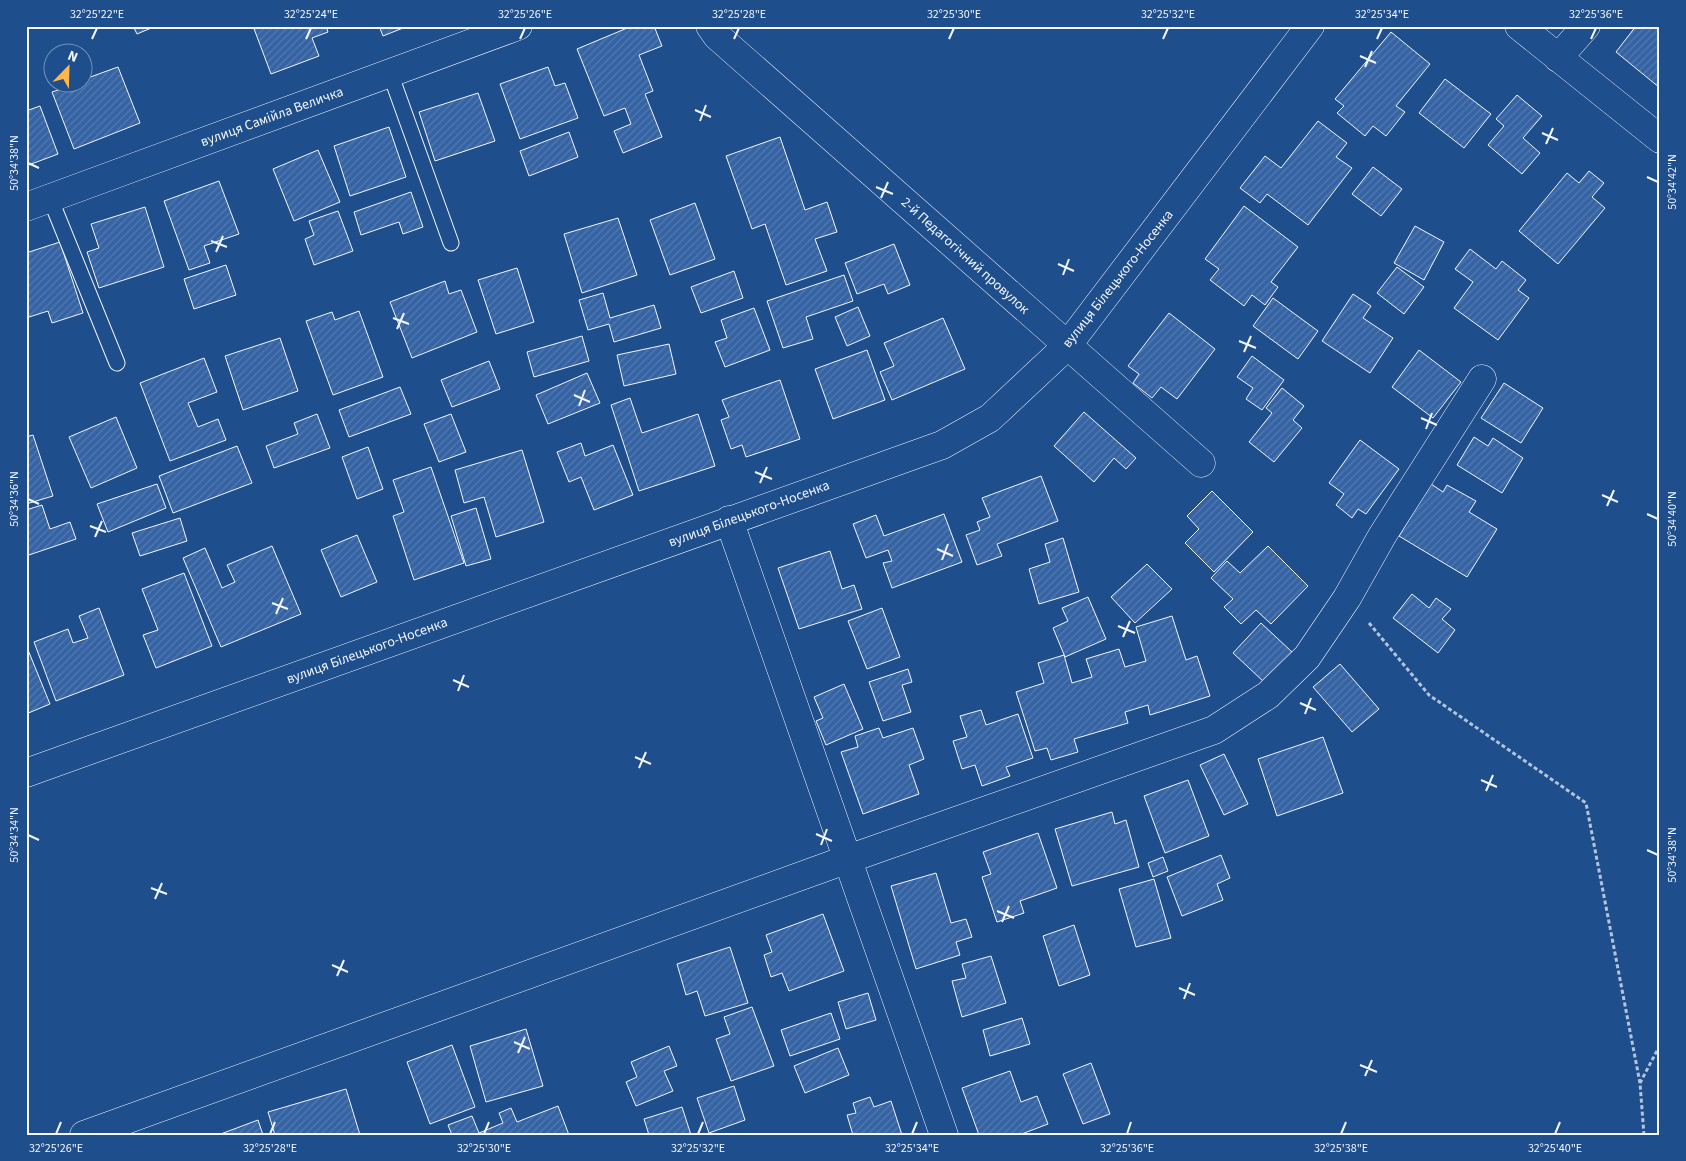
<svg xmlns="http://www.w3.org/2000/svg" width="1686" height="1161" font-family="'Source Sans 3',sans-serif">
  <defs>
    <pattern id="building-hatch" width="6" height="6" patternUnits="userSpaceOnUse" patternTransform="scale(1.25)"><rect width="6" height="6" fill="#3563a3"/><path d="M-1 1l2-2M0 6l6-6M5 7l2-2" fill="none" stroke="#537ab1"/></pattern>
  </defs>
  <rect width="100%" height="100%" fill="#1f4e8c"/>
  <!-- building -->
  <path fill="url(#building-hatch)" stroke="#f2f6ff" d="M133,26H156L137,34Z
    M253,26H326L328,32L312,38L319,56L271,74Z
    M379,26H408L383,36Z
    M632,26H654L662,46L639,55L653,91L645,94L662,137L623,153L614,131L631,124L625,108L604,116L577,49Z
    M1636,26H1660V88L1616,52Z
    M1391,32L1430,64L1396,106L1405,112L1386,136L1373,126L1365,136L1337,113L1344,106L1335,99Z
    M118,67L140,123L74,149L52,92L82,82V80Z
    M548,67L555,86L565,83L578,118L520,139L500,84Z
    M1445,79L1491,114L1464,148L1419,113Z
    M478,93L495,141L435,161L419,112Z
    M1517,95L1542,116L1523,138L1540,153L1522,174L1488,145L1504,126L1496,119Z
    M40,106L58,154L26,166V111Z
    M1318,121L1347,143L1336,157L1352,168L1308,225L1267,194L1260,203L1240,188L1265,156L1281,168Z
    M389,127L406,177L350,196L334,146Z
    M569,132L578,157L529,176L520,151Z
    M780,137L805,210L827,202L837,232L815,239L827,271L786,285L765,224L752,229L726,156Z
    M318,150L340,202L294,221L273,169Z
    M1373,167L1402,189L1381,216L1352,194Z
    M1589,171L1604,183L1592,197L1605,208L1558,264L1519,231L1567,173L1579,183Z
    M219,181L239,234L204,246L210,263L189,270L164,201Z
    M411,192L423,227L403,234L399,222L361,235L354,212Z
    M695,203L715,259L670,275L650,220Z
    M1244,206L1298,247L1271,282L1278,287L1265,305L1252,295L1244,306L1210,280L1219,269L1205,259Z
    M145,207L164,267L99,288L87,252L99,248L91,224Z
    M338,211L353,251L314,265L305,239L314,235L309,221Z
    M618,218L637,275L582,293L564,234Z
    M1415,226L1444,242L1424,280L1394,263Z
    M60,242L83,313L52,323L48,311L26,318V253Z
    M894,244L910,285L888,294L884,284L857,294L845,263Z
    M1470,249L1496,269L1502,261L1526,280L1518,290L1529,298L1498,340L1454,308L1473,282L1455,269Z
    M226,265L236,295L194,309L184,279Z
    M1397,267L1424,287L1404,314L1377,293Z
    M517,268L534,322L496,334L478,280Z
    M734,271L743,298L701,313L691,287Z
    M844,275L853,301L806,317L813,339L783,348L767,301Z
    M445,281L449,294L461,290L477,332L412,358L390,302Z
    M603,293L610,318L654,305L661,328L614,342L609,324L588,330L579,300Z
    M1353,294L1371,306L1363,318L1393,338L1370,373L1322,341Z
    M1273,298L1318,331L1298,359L1253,326Z
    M858,307L870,336L847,346L835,317Z
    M754,308L770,350L725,367L715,342L727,338L721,320Z
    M359,311L383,377L333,395L306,321L332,312L335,320Z
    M1169,313L1215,349L1177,399L1161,387L1152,398L1133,383L1139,374L1128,366Z
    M943,318L965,369L892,400L880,372L894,366L884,343Z
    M582,336L589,361L534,377L527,352Z
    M280,338L298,391L243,410L225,356Z
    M669,344L676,374L624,386L617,355Z
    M867,350L885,400L833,419L815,369Z
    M1419,350L1461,382L1433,418L1392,387Z
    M1252,356L1284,380L1262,410L1246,399L1253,388L1237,377Z
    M204,358L217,392L188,403L198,427L218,419L226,440L170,461L140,383Z
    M489,361L500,389L452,407L441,380Z
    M587,373L600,403L548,424L536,395Z
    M780,380L800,439L746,457L742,445L731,449L721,420L729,417L722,400Z
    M1504,383L1543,408L1521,443L1481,418Z
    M400,387L411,414L349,437L339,410Z
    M1282,388L1304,406L1293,420L1302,428L1274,462L1249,442L1272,413L1266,408Z
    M630,398L642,433L698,414L715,466L639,491L611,405Z
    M1084,412L1136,458L1126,469L1114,458L1094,482L1054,446Z
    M317,414L330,448L274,468L266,446L298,434L294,423Z
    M451,414L466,452L439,462L424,424Z
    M116,417L137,468L91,488L69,437Z
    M33,435L53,496L26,504V437Z
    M1474,437L1488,446L1493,438L1523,458L1502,493L1457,465Z
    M1360,440L1399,469L1366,514L1358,509L1352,518L1336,505L1344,494L1329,483Z
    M581,443L585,456L613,445L633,495L594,510L581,477L569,482L557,452Z
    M237,446L252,483L173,513L159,476Z
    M368,447L383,489L357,499L342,457Z
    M522,450L544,522L496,537L484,497L464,503L455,470Z
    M431,467L464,563L414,580L393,516L404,512L393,480Z
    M1041,476L1058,521L997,544L1002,556L977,565L966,535L980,530L977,522L990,517L982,498Z
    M157,484L166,508L108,532L97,504Z
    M1431,484L1443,492L1447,485L1476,501L1469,512L1497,529L1467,577L1399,536Z
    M1212,491L1253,532L1214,572L1185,543L1199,529L1187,516Z
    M42,505L50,529L70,522L76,539L26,556V510Z
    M476,508L491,559L466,566L451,516Z
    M944,514L962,562L892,588L883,563L892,561L888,550L866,558L853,524L876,515L884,536Z
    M180,518L187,541L140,556L132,533Z
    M357,535L377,582L341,597L321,550Z
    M1063,538L1079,592L1039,604L1029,569L1050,562L1045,544Z
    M272,546L301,614L221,647L183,558L205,548L222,588L235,582L227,565Z
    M1268,546L1308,586L1271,624L1256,610L1241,624L1224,607L1233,599L1211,578L1227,561L1240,573Z
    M830,551L842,589L854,585L862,609L799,629L778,568Z
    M1147,564L1172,589L1135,623L1111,597Z
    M184,573L212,646L156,668L143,635L158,630L142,589Z
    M1412,594L1429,608L1436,598L1451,609L1442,619L1455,630L1438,653L1393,618Z
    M1088,597L1106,639L1065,657L1053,628L1068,621L1062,608Z
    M99,608L124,675L56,701L34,642L68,629L73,643L88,638L79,616Z
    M882,608L900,657L867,669L848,621Z
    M1172,616L1186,660L1197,656L1210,696L1150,715L1148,705L1125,712L1128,723L1074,739L1078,752L1051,760L1047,748L1035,751L1016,692L1044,683L1038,663L1064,655L1072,683L1092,677L1086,659L1119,649L1125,667L1146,661L1136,627Z
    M1261,623L1292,652L1264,682L1233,653Z
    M26,645L50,704L26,714Z
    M1340,664L1379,709L1352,732L1313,687Z
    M908,669L912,682L902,685L911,712L883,721L869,682Z
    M844,684L863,729L826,745L816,721L823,718L814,697Z
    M981,710L986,725L1018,714L1033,758L1006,767L1010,776L982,786L975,765L962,769L953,741L967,737L960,716Z
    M879,728L883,738L913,728L924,759L909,765L919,794L863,814L841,752L858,747L855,736Z
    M1323,737L1343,793L1277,816L1258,759Z
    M1224,754L1248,804L1224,815L1200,765Z
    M1188,780L1209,836L1165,853L1144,796Z
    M1112,812L1115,824L1126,820L1139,867L1072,886L1055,829Z
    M1038,833L1057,888L1020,901L1024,913L997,922L982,877L991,874L983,852Z
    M1221,855L1230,878L1217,884L1223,900L1182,916L1167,877Z
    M1163,857L1168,871L1153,877L1148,863Z
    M936,873L951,923L966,919L972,937L956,942L960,955L916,969L891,886Z
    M1154,879L1171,938L1136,947L1119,889Z
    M823,914L844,971L789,991L782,973L771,977L764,955L772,952L766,935Z
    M1074,925L1090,975L1059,986L1043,936Z
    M730,947L748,1003L705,1016L697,991L686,995L677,964Z
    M991,956L1006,1003L962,1017L952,981L966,978L962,964Z
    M868,993L876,1020L846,1029L838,1002Z
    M752,1007L774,1066L731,1081L716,1039L730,1034L724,1017Z
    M831,1013L840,1039L790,1056L781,1030Z
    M1022,1018L1030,1044L990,1056L983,1030Z
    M526,1029L543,1086L486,1102L470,1046Z
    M452,1045L475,1107L430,1124L407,1062Z
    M669,1046L677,1066L664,1071L673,1091L636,1106L626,1082L637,1077L631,1062Z
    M838,1048L849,1075L805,1093L794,1066Z
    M1091,1063L1110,1114L1083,1124L1063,1074Z
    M1010,1071L1021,1102L1037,1096L1048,1124L1019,1135H979L962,1088Z
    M734,1086L745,1120L709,1133L697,1098Z
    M346,1089L360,1135H275L268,1112Z
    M870,1097L874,1107L891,1101L902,1135H853L847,1115L856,1113L853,1103Z
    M558,1106L569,1135H452L448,1125L472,1116L479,1133L503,1123L499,1113L511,1108L517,1122Z
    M682,1107L691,1135H649L644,1119Z
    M258,1120L263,1135H218Z"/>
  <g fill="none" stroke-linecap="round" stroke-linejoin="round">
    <!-- lane casing -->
    <g stroke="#f2f6ff" stroke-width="17">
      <path id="lane" d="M390,73L451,243
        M50,198L117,363"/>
    </g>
    <!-- street casing -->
    <g stroke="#f2f6ff" stroke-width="29">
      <path id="street" d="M710,26L717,36L1201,463
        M1519,26L1660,139
        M1558,58L1586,26
        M26,207L518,26
        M729,520L944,1135
        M26,773L942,445L990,418L1067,346L1310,26
        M84,1135L848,859L1214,730L1268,695L1307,657L1347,598L1382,536L1482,379"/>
    </g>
    <!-- path -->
    <path stroke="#b3c4dc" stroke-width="3" stroke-dasharray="4 2.5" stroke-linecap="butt" d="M1369,623L1429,695L1586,803L1640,1083
      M1644,1135L1640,1083L1660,1045"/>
    <!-- lane -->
    <use href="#lane" stroke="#1f4e8c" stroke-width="15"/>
    <!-- street -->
    <use href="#street" stroke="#1f4e8c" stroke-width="28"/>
  </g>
  <!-- ticks -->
  <path fill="none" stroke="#f2f6ff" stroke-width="2" d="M92,39L97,28M306,39L311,28M520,39L525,28M734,39L739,28M949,39L954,28M1163,39L1168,28M1377,39L1382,28M1591,39L1596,28M1360,56L1376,63M1365,67L1372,51M695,110L711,117M700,121L706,105M1542,133L1558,140M1546,144L1553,128M28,163L39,168M1647,177L1658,182M876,187L893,194M881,198L888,182M211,241L227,247M216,252L223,236M1058,264L1074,271M1063,275L1069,259M393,318L409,324M397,329L404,313M1239,341L1256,348M1244,352L1251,336M574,395L590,402M579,406L585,390M1421,418L1437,425M1426,429L1432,413M755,472L772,479M760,483L767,467M1602,495L1618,502M28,499L39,504M1607,506L1614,490M1647,514L1658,519M90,526L106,532M95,537L102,521M937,549L953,556M942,560L948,544M272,603L288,609M276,614L283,598M1118,626L1135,633M1123,637L1130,621M453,680L469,687M458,691L464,675M1300,703L1316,710M1305,714L1311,698M635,757L651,764M639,768L646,752M1481,780L1497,787M1486,791L1493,775M816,834L832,841M28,835L39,840M821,845L827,829M1647,850L1658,855M151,888L167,894M155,899L162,883M997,911L1014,918M1002,922L1009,906M332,965L348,972M337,976L344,960M1179,988L1195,995M1184,999L1190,983M514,1042L530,1049M518,1053L525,1037M1360,1065L1377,1072M1365,1076L1372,1060M56,1134L61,1122M270,1134L275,1122M484,1134L489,1122M698,1134L703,1122M912,1134L917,1122M1127,1134L1131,1122M1341,1134L1346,1122M1555,1134L1560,1122"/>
  <g text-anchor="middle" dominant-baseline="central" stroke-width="4" stroke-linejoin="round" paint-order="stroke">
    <!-- street labels -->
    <g font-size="14" fill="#f2f6ff" stroke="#1f4e8c">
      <text transform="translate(272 117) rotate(-20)">вулиця Самійла Величка</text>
      <text transform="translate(965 256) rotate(42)">2-й Педагогічний провулок</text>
      <text transform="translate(1118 279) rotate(-52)">вулиця Білецького-Носенка</text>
      <text transform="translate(749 514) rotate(-20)">вулиця Білецького-Носенка</text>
      <text transform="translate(367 651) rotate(-20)">вулиця Білецького-Носенка</text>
    </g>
  </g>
  <!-- border -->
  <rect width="1686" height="1161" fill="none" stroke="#1f4e8c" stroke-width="55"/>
  <!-- north arrow -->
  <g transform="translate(68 68) rotate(23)"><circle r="24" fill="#1f4e8c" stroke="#7391ba"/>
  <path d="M0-4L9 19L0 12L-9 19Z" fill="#ffb74d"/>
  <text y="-8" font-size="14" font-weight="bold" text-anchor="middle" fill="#f2f6ff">N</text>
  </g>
  <rect x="28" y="28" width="1630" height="1106" fill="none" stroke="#f2f6ff" stroke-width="2"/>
  <g font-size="12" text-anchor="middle" fill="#f2f6ff">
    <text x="97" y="18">32°25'22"E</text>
    <text x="311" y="18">32°25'24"E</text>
    <text x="525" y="18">32°25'26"E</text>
    <text x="739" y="18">32°25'28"E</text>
    <text x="954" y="18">32°25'30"E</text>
    <text x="1168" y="18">32°25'32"E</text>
    <text x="1382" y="18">32°25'34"E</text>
    <text x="1596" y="18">32°25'36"E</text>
    <text transform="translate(14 163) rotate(-90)" y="4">50°34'38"N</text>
    <text transform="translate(1672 182) rotate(-90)" y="4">50°34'42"N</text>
    <text transform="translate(14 499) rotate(-90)" y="4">50°34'36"N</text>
    <text transform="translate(1672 519) rotate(-90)" y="4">50°34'40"N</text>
    <text transform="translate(14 835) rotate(-90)" y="4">50°34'34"N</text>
    <text transform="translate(1672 855) rotate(-90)" y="4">50°34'38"N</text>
    <text x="56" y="1152">32°25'26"E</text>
    <text x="270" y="1152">32°25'28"E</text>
    <text x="484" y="1152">32°25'30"E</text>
    <text x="698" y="1152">32°25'32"E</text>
    <text x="912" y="1152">32°25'34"E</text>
    <text x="1127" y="1152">32°25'36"E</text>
    <text x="1341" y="1152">32°25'38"E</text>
    <text x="1555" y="1152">32°25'40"E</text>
  </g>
</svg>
